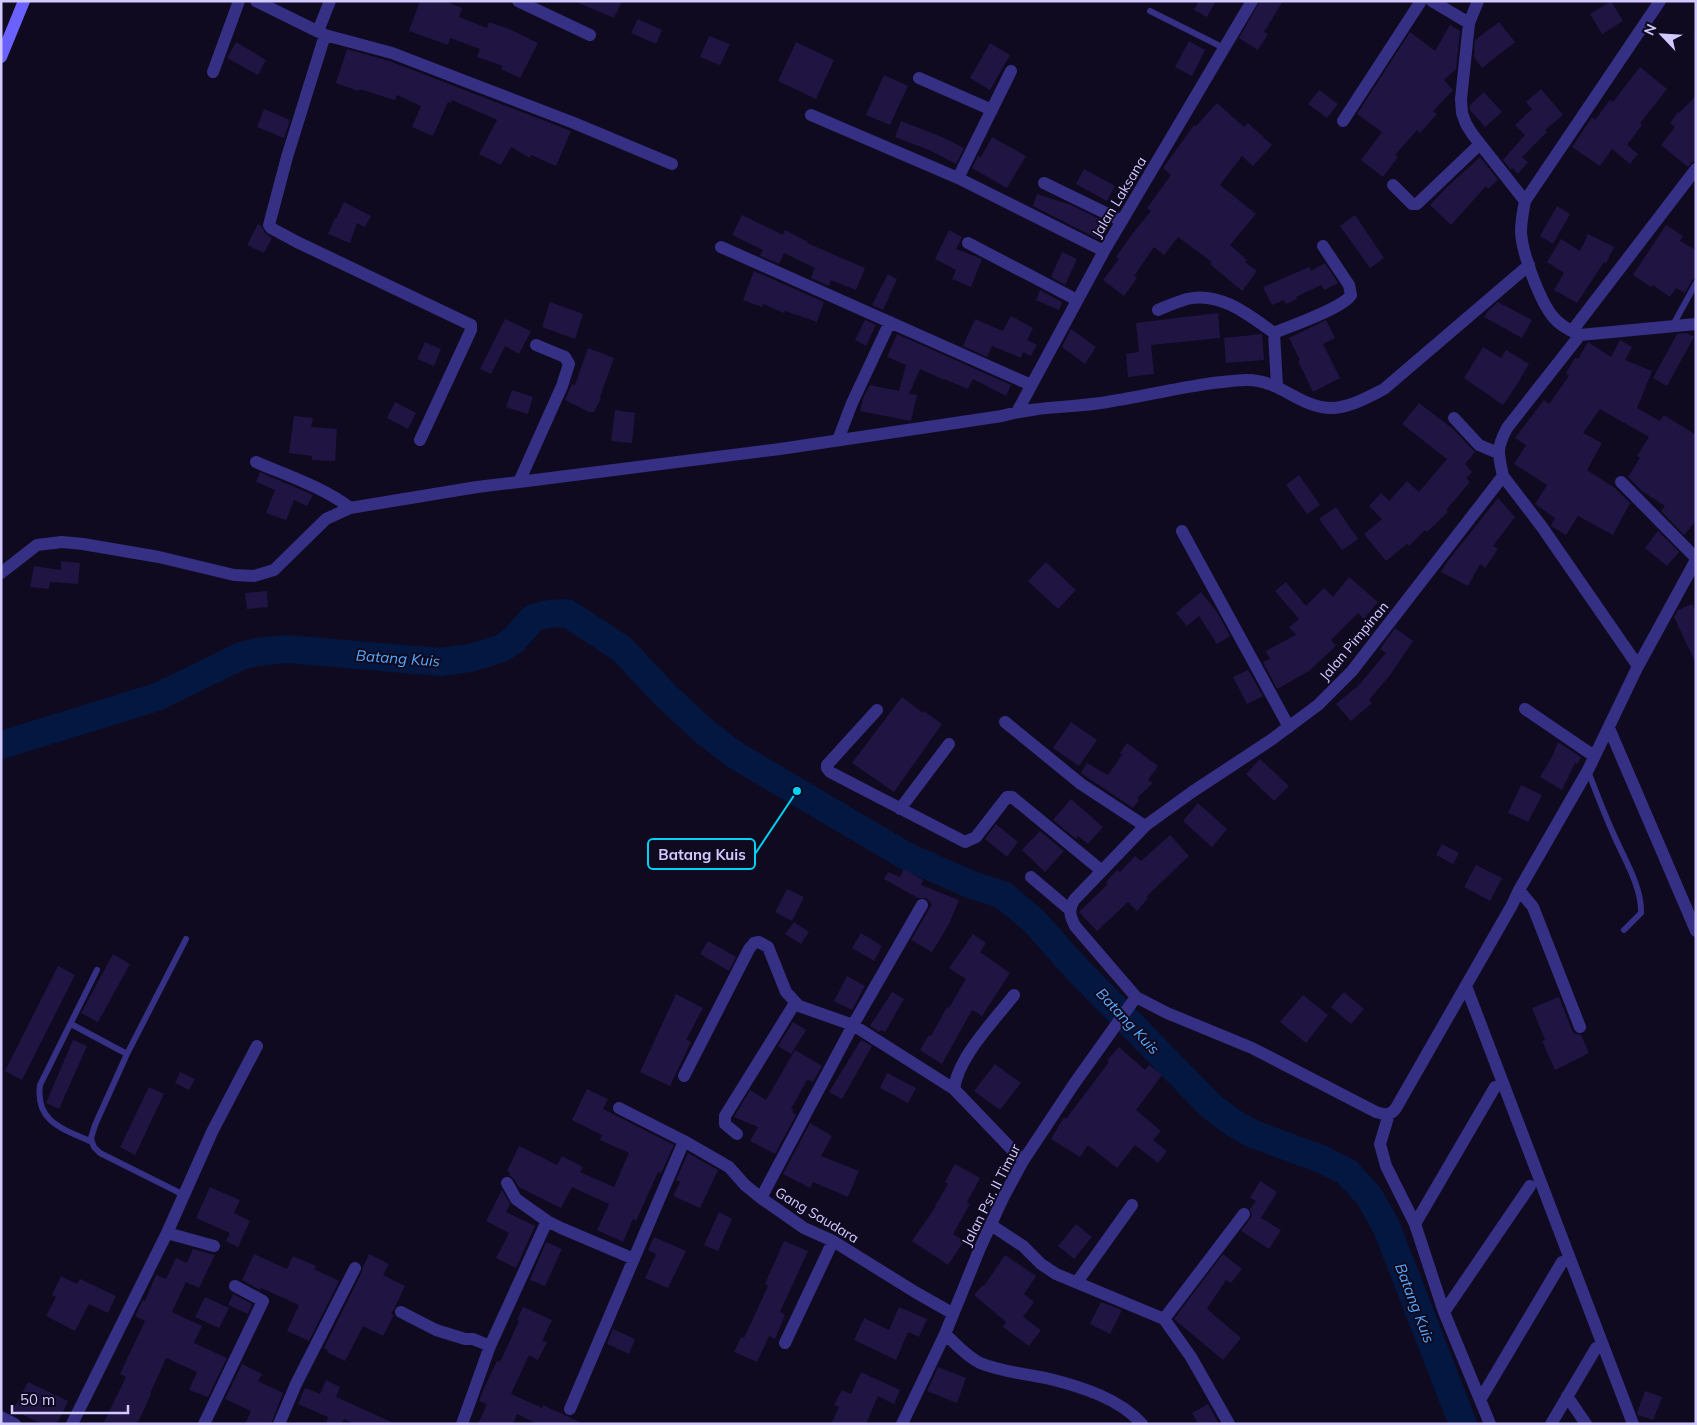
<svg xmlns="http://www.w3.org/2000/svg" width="1697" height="1425" font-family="Mulish,sans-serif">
  <rect width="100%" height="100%" fill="#0f0a20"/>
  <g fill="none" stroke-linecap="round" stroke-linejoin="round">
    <!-- river -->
    <path stroke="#041740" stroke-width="28" d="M1,745L157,697L241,656L256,652L286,649L440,662L470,658L500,649L514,640L533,618L549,614L567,613L622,649L666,696L705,732L735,755L906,856L972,885L1003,895L1034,921L1073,965L1212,1107L1235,1124L1253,1134L1321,1159L1347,1172L1369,1196L1386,1226L1463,1424"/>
  </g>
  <!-- building -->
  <path fill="#201443" d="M420,1H445L462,8L459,17L487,28L489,22L509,29L538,43L520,78L501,69L503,66L477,57L480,49L450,38L448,45L409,31Z
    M574,1H622L614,18Z
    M1199,1H1216L1207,17L1194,10Z
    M1260,1H1283L1264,32L1268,34L1258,50L1239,38Z
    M1611,1L1623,21L1602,34L1590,14Z
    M638,19L662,30L656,44L631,33Z
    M1499,22L1515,42L1482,68L1474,57L1475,40Z
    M1450,25L1460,31L1456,69L1444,80L1453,90L1433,111L1437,114L1420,133L1417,130L1395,155L1398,157L1383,177L1361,160L1382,132L1357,114L1410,32L1435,51Z
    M709,36L730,44L720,65L700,57Z
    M1189,41L1205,50L1192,76L1175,67Z
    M236,42L266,60L258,75L227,58Z
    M796,42L834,60L816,99L778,81Z
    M990,43L1010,55L990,90L970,78Z
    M347,49L389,61L571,131L556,166L531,155L530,158L511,147L501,165L479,154L497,120L452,100L451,103L448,102L433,136L412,127L421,106L397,95L395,100L359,89L358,91L336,83Z
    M1640,67L1667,89L1640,123L1642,125L1627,145L1638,154L1630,164L1612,149L1600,166L1572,147L1592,117L1595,120L1610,100L1613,102Z
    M884,75L908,86L890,125L866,115Z
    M1541,89L1563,115L1545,130L1547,132L1522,157L1528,162L1518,174L1512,168L1511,170L1503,160L1525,135L1515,125L1532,109L1526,102Z
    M1319,90L1338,104L1327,118L1308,104Z
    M1484,92L1502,112L1485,127L1470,110V105Z
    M1696,96V161L1692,162L1688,167L1661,145L1675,127L1670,123L1678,112L1679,113Z
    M1217,103L1244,127L1248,123L1272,145L1253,166L1242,156L1220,185L1256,214L1230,245L1247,260L1245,262L1257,271L1242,291L1210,264L1212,262L1178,237L1164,255L1154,247L1134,276L1137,278L1124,296L1103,280L1119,259L1116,257L1133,233L1151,211L1147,208L1171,175L1163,168L1194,125L1196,126Z
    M264,109L290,120L284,138L257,127Z
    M901,121L942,137L964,148L956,164L929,150L895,137Z
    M992,137L1026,156L1007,188L972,168L978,156L981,157Z
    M1480,157L1498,180L1488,189L1486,186L1451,225L1430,205L1447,187Z
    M1084,169L1115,186L1107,201L1076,184Z
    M1037,194L1071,205L1108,223L1100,240L1033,206Z
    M344,202L371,216L365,227L357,223L350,243L328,234L335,218L336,219Z
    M1557,206L1570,214L1553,244L1540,236Z
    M742,215L783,235L785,230L808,242L807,243L865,268L856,290L831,280L829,286L811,278L815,268L784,253L779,264L760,256L763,250L732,235Z
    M1355,215L1384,258L1370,268L1340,226Z
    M258,224L261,226L265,233L272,238L264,253L247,245Z
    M1666,225L1683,236L1680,241L1696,250V278L1692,280L1685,293L1676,288L1670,297L1653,285L1651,287L1633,275Z
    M949,230L962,237L956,249L982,259L971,287L952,279L956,270L935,259Z
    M1588,234L1614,247L1606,263L1604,262L1577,303L1554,290L1564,273L1547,262L1561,239L1580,251Z
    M1062,252L1077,259L1065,285L1051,277Z
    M1325,263L1338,283L1324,290L1321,285L1296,297L1297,299L1286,304L1284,300L1272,305L1263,287L1309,267L1311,271Z
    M754,271L824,302L817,322L785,311L784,313L763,304L762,307L743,300Z
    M888,274L897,279L883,310L872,305Z
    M1040,290L1062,302L1059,310L1036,300Z
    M550,302L583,314L575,339L542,327Z
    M1498,302L1532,320L1522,338L1484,317L1488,311Z
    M1218,313L1220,338L1151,345L1154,374L1128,377L1126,354L1139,352L1136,323Z
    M1011,316L1033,328L1027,340L1037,345L1031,356L1023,352L1021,358L992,346L987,357L963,346L975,319L1003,331Z
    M505,319L531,331L519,354L505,346L491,374L480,369Z
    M865,320L876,325L866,346L855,340Z
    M1326,320L1335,338L1323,344L1340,378L1313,392L1298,361L1300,360L1289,338Z
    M1071,329L1096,347L1085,364L1062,347Z
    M1687,333L1694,337L1667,386L1653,378L1677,334Z
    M897,334L1011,385L1006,396L973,379L968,389L944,379V380L920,369L909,394L917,395L911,421L860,411L863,398L870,385L899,391L906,365L887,357Z
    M1262,334L1264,360L1226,363L1224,338Z
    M1620,340L1632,347L1625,360L1652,371L1637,408L1660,421L1664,415L1696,435V521L1684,535L1661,511L1665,506L1642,491L1628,477L1640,458L1637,456L1649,437L1600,409L1583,433L1602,443L1587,470L1615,488L1630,503L1613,535L1578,516L1566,535L1551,526L1555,518L1535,504L1547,485L1514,464L1526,445L1515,438L1544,400L1549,404L1569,376L1566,373L1575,358L1578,359L1588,342L1611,357Z
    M425,342L441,349L434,366L417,359Z
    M1483,347L1501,358L1506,350L1529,364L1516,386L1503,405L1464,378Z
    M588,348L614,358L600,397L601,398L594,412H589L565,400L572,384L575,385Z
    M512,390L533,397L528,414L506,407Z
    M395,402L416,413L408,429L387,418Z
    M1419,403L1453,429L1475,452L1465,464L1472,472L1466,478L1470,482L1446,510L1448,512L1427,532L1425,530L1409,546L1407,544L1386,561L1364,534L1382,519L1369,506L1381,493L1389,501L1407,481L1419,492L1447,459L1402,424Z
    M615,410L635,413L632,443L611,441Z
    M294,416L313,418L311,427L337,429L335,461L312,460V456L289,453Z
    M260,472L313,495L307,506L294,500L286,520L266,513L275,490L256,482Z
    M1299,475L1320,505L1307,514L1286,485Z
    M1498,498L1515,517L1493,546L1498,549L1485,568L1480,564L1468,586L1441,572L1447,562Z
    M1336,507L1358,539L1342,550L1319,519Z
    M1658,531L1679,552L1667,566L1645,548Z
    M61,561L80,563L78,584L50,582L49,589L30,587L34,566L61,570Z
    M1046,562L1076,590L1058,609L1028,581Z
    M1349,577L1378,602L1364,619L1358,613L1331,640L1336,646L1309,671L1277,689L1263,662L1270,659L1266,651L1296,635L1289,627L1299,619L1275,591L1286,582L1306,606L1324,588L1333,597Z
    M267,591L268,607L247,609L245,593Z
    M1201,592L1217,612L1230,636L1217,644L1199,616L1187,626L1176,613Z
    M1692,604L1696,612V664L1674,617L1678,610Z
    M1395,628L1413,641L1390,675L1369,700L1372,703L1351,721L1336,704L1358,686L1386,653L1380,649Z
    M1248,670L1263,696L1247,704L1233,677Z
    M902,697L923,713L924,711L942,724L894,792L852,763Z
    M1071,722L1097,740L1079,766L1053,748Z
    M1558,742L1581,757L1578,764L1575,763L1562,790L1540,777L1553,755Z
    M1127,743L1158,766L1148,780L1153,783L1137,798L1139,800L1133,808L1081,773L1087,763L1108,775L1122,755L1120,753Z
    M1260,759L1289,786L1274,801L1246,774Z
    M1521,785L1542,795L1528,822L1508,813Z
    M1071,799L1103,827L1088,844L1078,836L1076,839L1053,820Z
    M1198,803L1227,829L1212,847L1183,821Z
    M996,824L1018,842L1007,857L985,839Z
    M1040,831L1064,851L1045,872L1022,850Z
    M1170,835L1189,856L1146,897L1148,898L1137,911L1128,902L1097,931L1079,912L1108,884L1106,882L1117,870L1120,872L1135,856L1141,861Z
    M1442,844L1459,853L1453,864L1436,855Z
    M1476,865L1502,878L1490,901L1464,887Z
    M904,869L923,880L921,885L959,900L949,924L932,952L911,940L932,904L926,898H918L884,879L888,872L900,877Z
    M787,889L804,897L792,921L775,912Z
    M794,922L809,932L801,944L785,934Z
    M861,933L882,946L874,961L852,948Z
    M973,934L986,943L980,952L1010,973L982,1016L972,1010L942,1064L920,1050L929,1035L931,1036L947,1007L949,1008L966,979L949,968Z
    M708,941L736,957L729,971L700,954Z
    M113,954L130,964L98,1022L81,1013Z
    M58,966L75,975L22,1080L5,1071Z
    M847,976L865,986L852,1010L834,1001Z
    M892,992L904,999L885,1032L881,1030L879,1032L870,1026Z
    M1344,992L1364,1009L1351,1024L1331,1007Z
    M676,994L703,1008L686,1040L691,1042L670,1086L640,1072Z
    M1303,995L1328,1015L1306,1043L1280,1022Z
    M1559,997L1572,1030L1575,1034L1581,1035L1589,1053L1555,1070L1542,1041L1545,1040L1532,1008Z
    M793,1022L806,1030L791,1054L778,1046Z
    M73,1040L87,1046L59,1109L46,1103Z
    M861,1040L872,1046L842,1099L829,1092Z
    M1119,1047L1145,1070L1149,1065L1162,1075L1136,1110L1161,1131L1153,1140L1167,1151L1158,1163L1135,1145L1117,1168L1088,1145L1080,1157L1051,1139L1064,1117L1066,1119L1109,1062L1107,1060Z
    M795,1050L822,1066L813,1082L809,1080L808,1081L807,1080L791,1109L794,1110L792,1112L796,1115L775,1154L750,1141L758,1127L734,1117L750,1090L766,1100Z
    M995,1064L1021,1083L1000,1110L974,1091Z
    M180,1072L195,1079L189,1090L175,1083Z
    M887,1073L916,1088L908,1103L880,1088Z
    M149,1087L164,1094L135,1155L120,1147Z
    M587,1089L608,1099L603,1109L674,1145L661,1173L658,1172L636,1221L633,1219L623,1242L597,1230L609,1204L572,1187L561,1208L519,1187L514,1179L509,1175L510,1173L507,1171L519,1146L557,1165L562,1156L583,1167L580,1172L614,1187L629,1153L600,1140L602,1135L572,1120Z
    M810,1123L832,1136L821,1156L859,1171L848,1197L813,1182L810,1188L783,1174Z
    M688,1153L718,1170L700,1208L673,1196L680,1182L676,1180Z
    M955,1164L980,1178L967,1202L970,1204L953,1234L964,1241L948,1265L912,1241L936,1206H935L948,1184L945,1182Z
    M1260,1181L1277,1192L1261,1218L1281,1230L1269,1249L1241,1231L1252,1216L1250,1209L1256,1201L1250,1198Z
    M210,1187L240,1200L234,1213L250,1221L238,1247L226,1241L230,1233L196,1218Z
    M502,1190L510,1204L506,1212L535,1226L516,1268L496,1258L509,1233L486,1221Z
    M719,1212L732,1219L718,1251L704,1245Z
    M1076,1224L1092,1237L1074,1259L1058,1246Z
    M654,1237L686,1251L668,1288L645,1278L656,1254L648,1250Z
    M784,1241L808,1251L780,1312L785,1315L775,1339L769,1336L757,1362L734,1352L741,1337L744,1338L768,1286L765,1284Z
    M546,1242L562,1249L545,1286L530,1280Z
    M193,1249L215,1255L199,1288L186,1282L172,1312L202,1326L194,1343L227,1358L208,1397L189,1390L197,1372L166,1358L150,1394H151L137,1424H103L126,1377L120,1374L145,1321L135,1316L143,1300L145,1301L156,1275L166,1279L176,1258L187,1263Z
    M254,1254L287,1269L293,1256L316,1266L314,1269L339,1281L309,1341L287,1331L299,1305L261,1288L260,1290L242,1280Z
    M369,1254L389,1264L383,1275L405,1286L394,1309L391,1314L394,1315L383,1336L363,1326L345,1361L327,1352L328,1350L324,1348L362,1272L363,1267Z
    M1223,1254L1242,1269L1231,1283L1226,1280L1207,1309L1241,1338L1223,1360L1174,1319Z
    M1005,1255L1036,1276L1024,1294L1034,1302L1023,1317L1041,1330L1029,1346L1003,1327L1006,1322L974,1295L983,1285L984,1286Z
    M61,1276L77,1284L80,1279L116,1296L108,1313L89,1304L75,1331L46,1316L56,1297L52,1295Z
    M233,1294L252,1304L248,1314L228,1305Z
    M205,1297L229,1308L219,1328L195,1317Z
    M1101,1302L1122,1310L1110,1334L1090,1324Z
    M523,1307L552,1320L542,1341L547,1342L538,1360L529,1355L511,1394L542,1408L543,1405L584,1424H537L517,1414L513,1424H478L487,1404L479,1401L484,1388L497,1361L500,1362L519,1321L517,1320Z
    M899,1307L927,1319L919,1337L908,1332L896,1360L854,1340L864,1318L889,1330Z
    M613,1329L635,1339L629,1354L607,1344Z
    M242,1364L262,1374L258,1381L283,1393L271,1424H245L251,1411L225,1399Z
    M938,1367L966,1378L957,1403L927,1391Z
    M861,1372L900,1390L894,1404L878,1396L866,1424H831L839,1407L834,1405L842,1390L851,1394Z
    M326,1380L340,1387L336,1397L396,1424H354L344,1419L342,1424H326L328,1417L298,1404L305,1388L320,1394Z
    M28,1382L68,1401L57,1424H42L13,1410Z
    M1645,1391L1662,1397L1653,1420L1638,1415L1637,1413Z
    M1208,1404L1212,1411L1219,1424H1198L1192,1413Z"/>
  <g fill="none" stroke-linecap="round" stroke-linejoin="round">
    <!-- lane -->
    <path stroke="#363085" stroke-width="6" d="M1150,11L1224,48
      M1673,325L1696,283
      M1588,771C1596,792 1604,813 1613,833C1623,857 1642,886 1641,913L1624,930
      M71,1024L127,1054
      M92,1142C63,1129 35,1122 40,1085L97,970
      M184,1195L100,1153L94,1147L92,1142L91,1138L95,1125L127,1054L186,939"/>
    <!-- street -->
    <path stroke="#363085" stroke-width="12" d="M256,1L325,35L392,53L574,123L672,164
      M518,1L590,35
      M1432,1L1469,23
      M1478,1L1469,23L1461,99L1462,113L1466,124L1473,135L1525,201
      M318,31L330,1
      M325,35L287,157L269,225L271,228L297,242L471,325V330L420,440
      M213,72L239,1
      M919,78L992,110
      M811,115L958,178L1104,251
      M1343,121L1421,1
      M958,178L1011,71
      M1044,183L1122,221
      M1393,185L1412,204H1417L1480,144
      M968,243L1077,300
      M721,247L1031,385
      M1158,310C1167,306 1177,302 1187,299C1220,291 1249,315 1274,333L1277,386
      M1696,324L1580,335L1507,428C1496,449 1498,453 1503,476L1352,671L1318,705L1271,740L1192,792L1145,826L1074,900C1068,910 1070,916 1075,926L1136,997L1167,1013L1252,1048L1376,1112C1384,1115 1391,1116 1396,1108L1512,905L1519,890L1588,770L1638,666L1696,560
      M1572,331L1696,169
      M1274,333C1291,326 1343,308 1351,295L1349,285L1323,246
      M1580,335C1571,331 1560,325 1554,318C1540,302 1522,253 1521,232C1521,222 1523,211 1525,201L1660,1
      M1017,412L1104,251L1252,1
      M1454,418L1479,445L1498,453
      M838,440L852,403L890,322
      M256,462C286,475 325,488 350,508
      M1503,476L1542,527L1638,666
      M519,482L562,386L569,364L565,357L536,345
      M1621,482L1696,558
      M1182,531L1289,727
      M1,573L37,545L62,542L83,544L159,557L234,575L254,576L274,570L326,519L350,508L477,487L519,482L780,449L1002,416C1036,406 1072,408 1107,402C1153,395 1199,382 1246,380C1279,379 1300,408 1331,408C1349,408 1368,397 1384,389L1529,265
      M1525,709L1594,756
      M877,710L827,765V768L830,772L965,842L976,837L1007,797H1012L1102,871
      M1005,722L1081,784L1145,826
      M1609,728L1696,931
      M900,809L949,744
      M1031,877L1070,910
      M1519,890L1533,907L1580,1027
      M1466,986L1633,1424
      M1014,995C994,1021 958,1057 954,1089L1023,1161
      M684,1076L749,949L754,943L759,942L768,947L786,992L799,1006L853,1025L954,1089
      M619,1108L684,1141L729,1167L745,1185L761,1198L804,1228L833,1241L915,1292L952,1313
      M1389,1114L1380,1144L1386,1166L1415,1224L1444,1312L1490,1424
      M737,1134L725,1124V1116L795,1003
      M507,1183L516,1199L547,1221
      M761,1198L853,1025L922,905
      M1415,1224L1495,1087
      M991,1225L1023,1246L1041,1264L1056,1274L1164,1319L1191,1357L1229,1424
      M167,1233L214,1246
      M1077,1282L1132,1205
      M401,1312L436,1330L465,1339H473L490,1346L547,1221L561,1228L634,1259
      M1444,1312L1530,1186
      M1164,1319L1244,1214
      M945,1334C956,1344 966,1356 980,1363C1002,1372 1027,1374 1050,1379C1082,1387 1120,1399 1142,1424
      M785,1343L833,1241
      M1567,1396L1586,1424
      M1480,1400L1562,1262
      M570,1409L684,1141
      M1,1417L15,1424
      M72,1424L167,1233L212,1132L257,1046
      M204,1424L263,1301L235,1286
      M279,1424L296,1384L355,1268
      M462,1424L490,1346
      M902,1424L945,1334L980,1248L1003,1198L1023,1161L1074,1084L1136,997
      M1551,1424L1596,1348"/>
    <!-- secondary -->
    <path stroke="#6b61ff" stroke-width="12" d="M1,57L24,1"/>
  </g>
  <g text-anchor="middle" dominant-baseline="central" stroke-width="4" stroke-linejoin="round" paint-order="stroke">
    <!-- street labels -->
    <g font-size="14" fill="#d2caff" stroke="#0f0a20">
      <text transform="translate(1119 197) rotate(-59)">Jalan Laksana</text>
      <text transform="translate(1354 641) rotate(-50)">Jalan Pimpinan</text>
      <text transform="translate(991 1195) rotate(-63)">Jalan Psr. II Timur</text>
      <text transform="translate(817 1215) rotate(31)">Gang Saudara</text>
    </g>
    <!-- water labels -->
    <g font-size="15" font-style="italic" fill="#58abff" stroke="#0f0a20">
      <text transform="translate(398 658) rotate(4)">Batang Kuis</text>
      <text transform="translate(1128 1021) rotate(47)">Batang Kuis</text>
      <text transform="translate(1415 1303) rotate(69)">Batang Kuis</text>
    </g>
  </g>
  <!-- callouts -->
  <path fill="none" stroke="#00d3f5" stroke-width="2" d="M797 791L755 854"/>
  <circle fill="#00d3f5" stroke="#0f0a20" stroke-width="2" cx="797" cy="791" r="5"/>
  <rect fill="#0f0a20" stroke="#00d3f5" stroke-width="2" x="648" y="839" width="107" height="30" rx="5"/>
  <g font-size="15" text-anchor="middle" font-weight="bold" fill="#d2caff">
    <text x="702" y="860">Batang Kuis</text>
  </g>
  <!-- border -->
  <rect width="1697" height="1425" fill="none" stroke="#d2caff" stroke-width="5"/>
  <!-- north arrow -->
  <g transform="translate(1662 35) rotate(295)" stroke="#0f0a20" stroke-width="4" paint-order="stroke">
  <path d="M0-4L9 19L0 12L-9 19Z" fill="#d2caff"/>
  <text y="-8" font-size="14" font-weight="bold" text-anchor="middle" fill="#d2caff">N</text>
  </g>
  <!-- scale -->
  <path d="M12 1405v8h116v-8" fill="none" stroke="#d2caff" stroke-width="2.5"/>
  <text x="20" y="1405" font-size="15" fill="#d2caff" stroke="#0f0a20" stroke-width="4" paint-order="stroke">50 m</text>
</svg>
